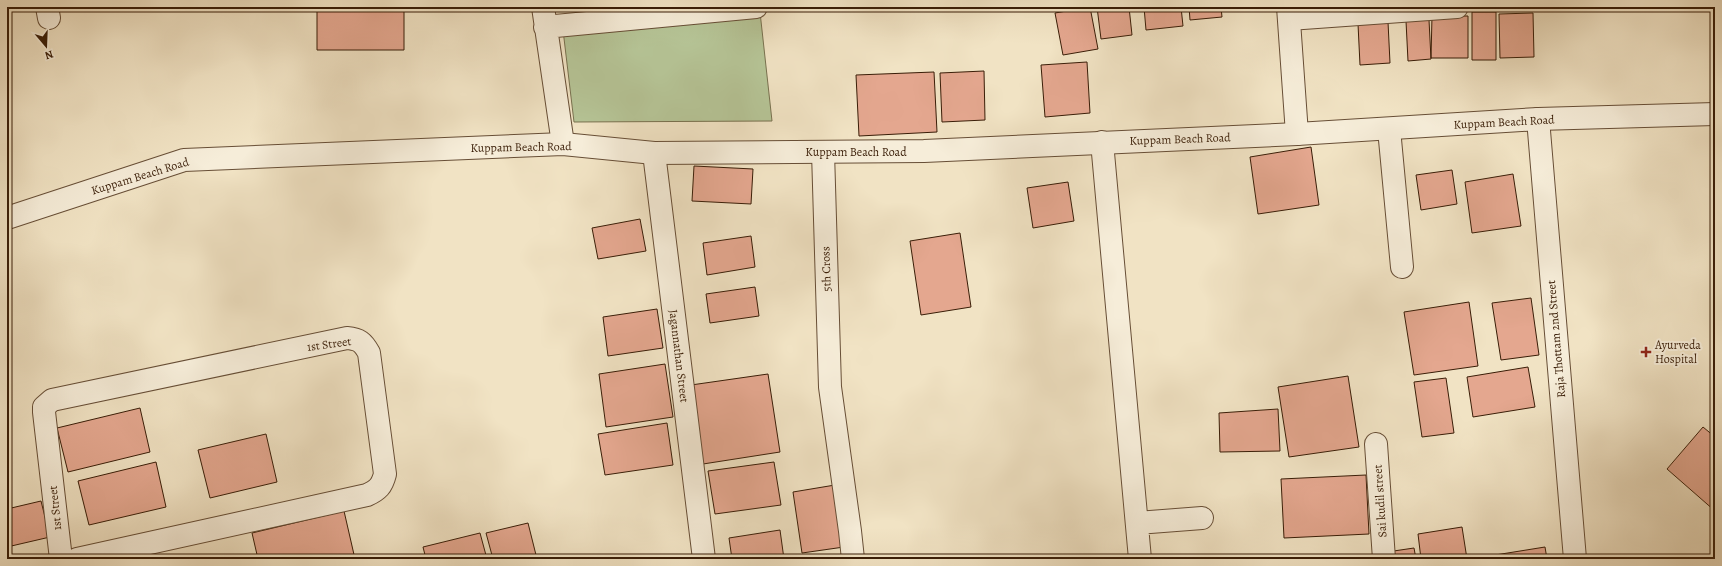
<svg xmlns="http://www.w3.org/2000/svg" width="1722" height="566" font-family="Alegreya,serif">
  <rect width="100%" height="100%" fill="#f1e3c4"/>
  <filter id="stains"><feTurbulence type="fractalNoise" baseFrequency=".005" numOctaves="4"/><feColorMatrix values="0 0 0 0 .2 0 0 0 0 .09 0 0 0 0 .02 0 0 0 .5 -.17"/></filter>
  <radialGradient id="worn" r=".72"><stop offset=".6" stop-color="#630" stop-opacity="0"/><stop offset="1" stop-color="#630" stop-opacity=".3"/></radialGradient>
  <!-- green -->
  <path fill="#b6c597" stroke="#78714f" d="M760,12L772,121L574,122L563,30Z"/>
  <!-- building -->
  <path fill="#e4a78f" stroke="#391d07" d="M317,7H404V50H317Z
    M1090,7L1098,49L1063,55L1055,13Z
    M1097,7H1129L1132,35L1101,39Z
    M1144,7H1181L1183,26L1146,30Z
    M1189,7H1221L1222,17L1190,20Z
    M1472,12H1496V60H1472Z
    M1533,13L1534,57L1500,58L1499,14Z
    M1432,16H1468V58H1431Z
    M1429,20L1431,59L1408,61L1406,21Z
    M1388,22L1390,63L1360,65L1358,24Z
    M1087,62L1090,113L1045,117L1041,65Z
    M984,71L985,120L942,122L940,73Z
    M934,72L937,132L859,136L856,75Z
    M1311,147L1319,205L1258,214L1250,157Z
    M694,166L753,169L751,204L692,201Z
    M1452,170L1457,204L1421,210L1416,175Z
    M1513,174L1521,226L1472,233L1465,182Z
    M1068,182L1074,221L1033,228L1027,188Z
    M640,219L646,251L598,259L592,228Z
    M960,233L971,307L921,315L910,241Z
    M751,236L755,267L707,275L703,243Z
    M755,287L759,316L710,323L706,294Z
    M1531,298L1539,355L1501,360L1492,303Z
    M1469,302L1478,366L1414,375L1404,312Z
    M657,309L663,348L608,356L603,317Z
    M665,364L673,417L606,427L599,374Z
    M1528,367L1535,407L1473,417L1467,377Z
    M768,374L780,452L703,464L691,385Z
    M1348,376L1359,447L1289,457L1278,387Z
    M1446,378L1454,433L1422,437L1414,382Z
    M140,408L150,452L68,472L57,428Z
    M1278,409L1280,451L1220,452L1219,413Z
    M667,423L673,465L605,475L598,434Z
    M1703,427L1715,437V511L1667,469Z
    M266,434L277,482L210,498L198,450Z
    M156,462L166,507L89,525L78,481Z
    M774,462L781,505L715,514L708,471Z
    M1366,475L1369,534L1284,538L1281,479Z
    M835,485L844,547L802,553L793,492Z
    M41,501L50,537L7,547V509Z
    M344,511L355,559H258L252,533Z
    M528,523L537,559H493L486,533Z
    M1462,527L1467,559H1421L1418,534Z
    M780,530L784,559H732L729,538Z
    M480,533L487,559H426L423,547Z
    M1545,547L1547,559H1489V556Z
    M1414,548L1416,559H1381L1380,553Z
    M170,556V559H154Z"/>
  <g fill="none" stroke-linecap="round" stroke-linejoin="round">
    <!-- minor casing -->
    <g stroke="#674e36" stroke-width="24">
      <path id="minor" d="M47,7L49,18
        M543,7L563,144
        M1288,7L1297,134
        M1289,19L1457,7
        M545,27L756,7
        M1538,119L1575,559
        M1389,129L1402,267
        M1102,142L1140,559
        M823,152L830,387L850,531L853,559
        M654,153L704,559
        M1376,444L1384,559
        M1137,523L1202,518
        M61,559L44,412V407L52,400L347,338C359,339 363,342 369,353L385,474C382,486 378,490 367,495L77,559"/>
    </g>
    <!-- tertiary casing -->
    <g stroke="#674e36" stroke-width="24">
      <path id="tertiary" d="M7,218L184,160L563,144L654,153L924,151L1297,134L1538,119L1715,114"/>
    </g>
    <!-- minor -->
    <use href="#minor" stroke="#f6edd9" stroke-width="22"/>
    <!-- tertiary -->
    <use href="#tertiary" stroke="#f6edd9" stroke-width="22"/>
  </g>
  <!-- markers -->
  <path fill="#8f2418" stroke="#f6edd9" stroke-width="1.5" d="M1644 346h4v4h4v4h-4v4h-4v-4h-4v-4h4z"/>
  <g text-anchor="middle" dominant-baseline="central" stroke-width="4" stroke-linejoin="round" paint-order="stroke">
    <!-- street labels -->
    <g font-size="12" fill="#391d07" stroke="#f6edd9">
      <text transform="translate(1504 122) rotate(-3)">Kuppam Beach Road</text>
      <text transform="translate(1180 139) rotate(-2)">Kuppam Beach Road</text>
      <text transform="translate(521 147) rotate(-1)">Kuppam Beach Road</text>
      <text x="856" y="152">Kuppam Beach Road</text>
      <text transform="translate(140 176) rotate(-17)">Kuppam Beach Road</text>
      <text transform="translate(826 269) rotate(-92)">5th Cross</text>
      <text transform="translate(1556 339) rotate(-95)">Raja Thottam 2nd Street</text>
      <text transform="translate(329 344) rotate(-8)">1st Street</text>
      <text transform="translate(679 356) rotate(83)">Jagannathan Street</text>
      <text transform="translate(1380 501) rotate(-94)">Sai kudil street</text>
      <text transform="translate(55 508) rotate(-96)">1st Street</text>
    </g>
    <!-- poi labels -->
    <g font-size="12" fill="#391d07" stroke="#f6edd9" text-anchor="start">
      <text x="1655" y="345">Ayurveda<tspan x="1655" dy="14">Hospital</tspan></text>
    </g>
  </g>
  <!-- margin -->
  <rect width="1722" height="566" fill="none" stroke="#f1e3c4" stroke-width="24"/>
  <rect x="8" y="8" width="1706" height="550" fill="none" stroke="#391d07" stroke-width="2"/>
  <rect x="12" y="12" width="1698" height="542" fill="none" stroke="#391d07"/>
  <!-- north arrow -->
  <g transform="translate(46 46) rotate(161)" stroke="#f6edd9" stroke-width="3" paint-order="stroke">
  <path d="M0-3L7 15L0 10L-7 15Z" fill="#391d07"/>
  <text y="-6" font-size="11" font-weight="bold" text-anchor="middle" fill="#391d07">N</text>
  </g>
  <rect width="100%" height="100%" filter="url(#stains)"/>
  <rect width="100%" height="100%" fill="url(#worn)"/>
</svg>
